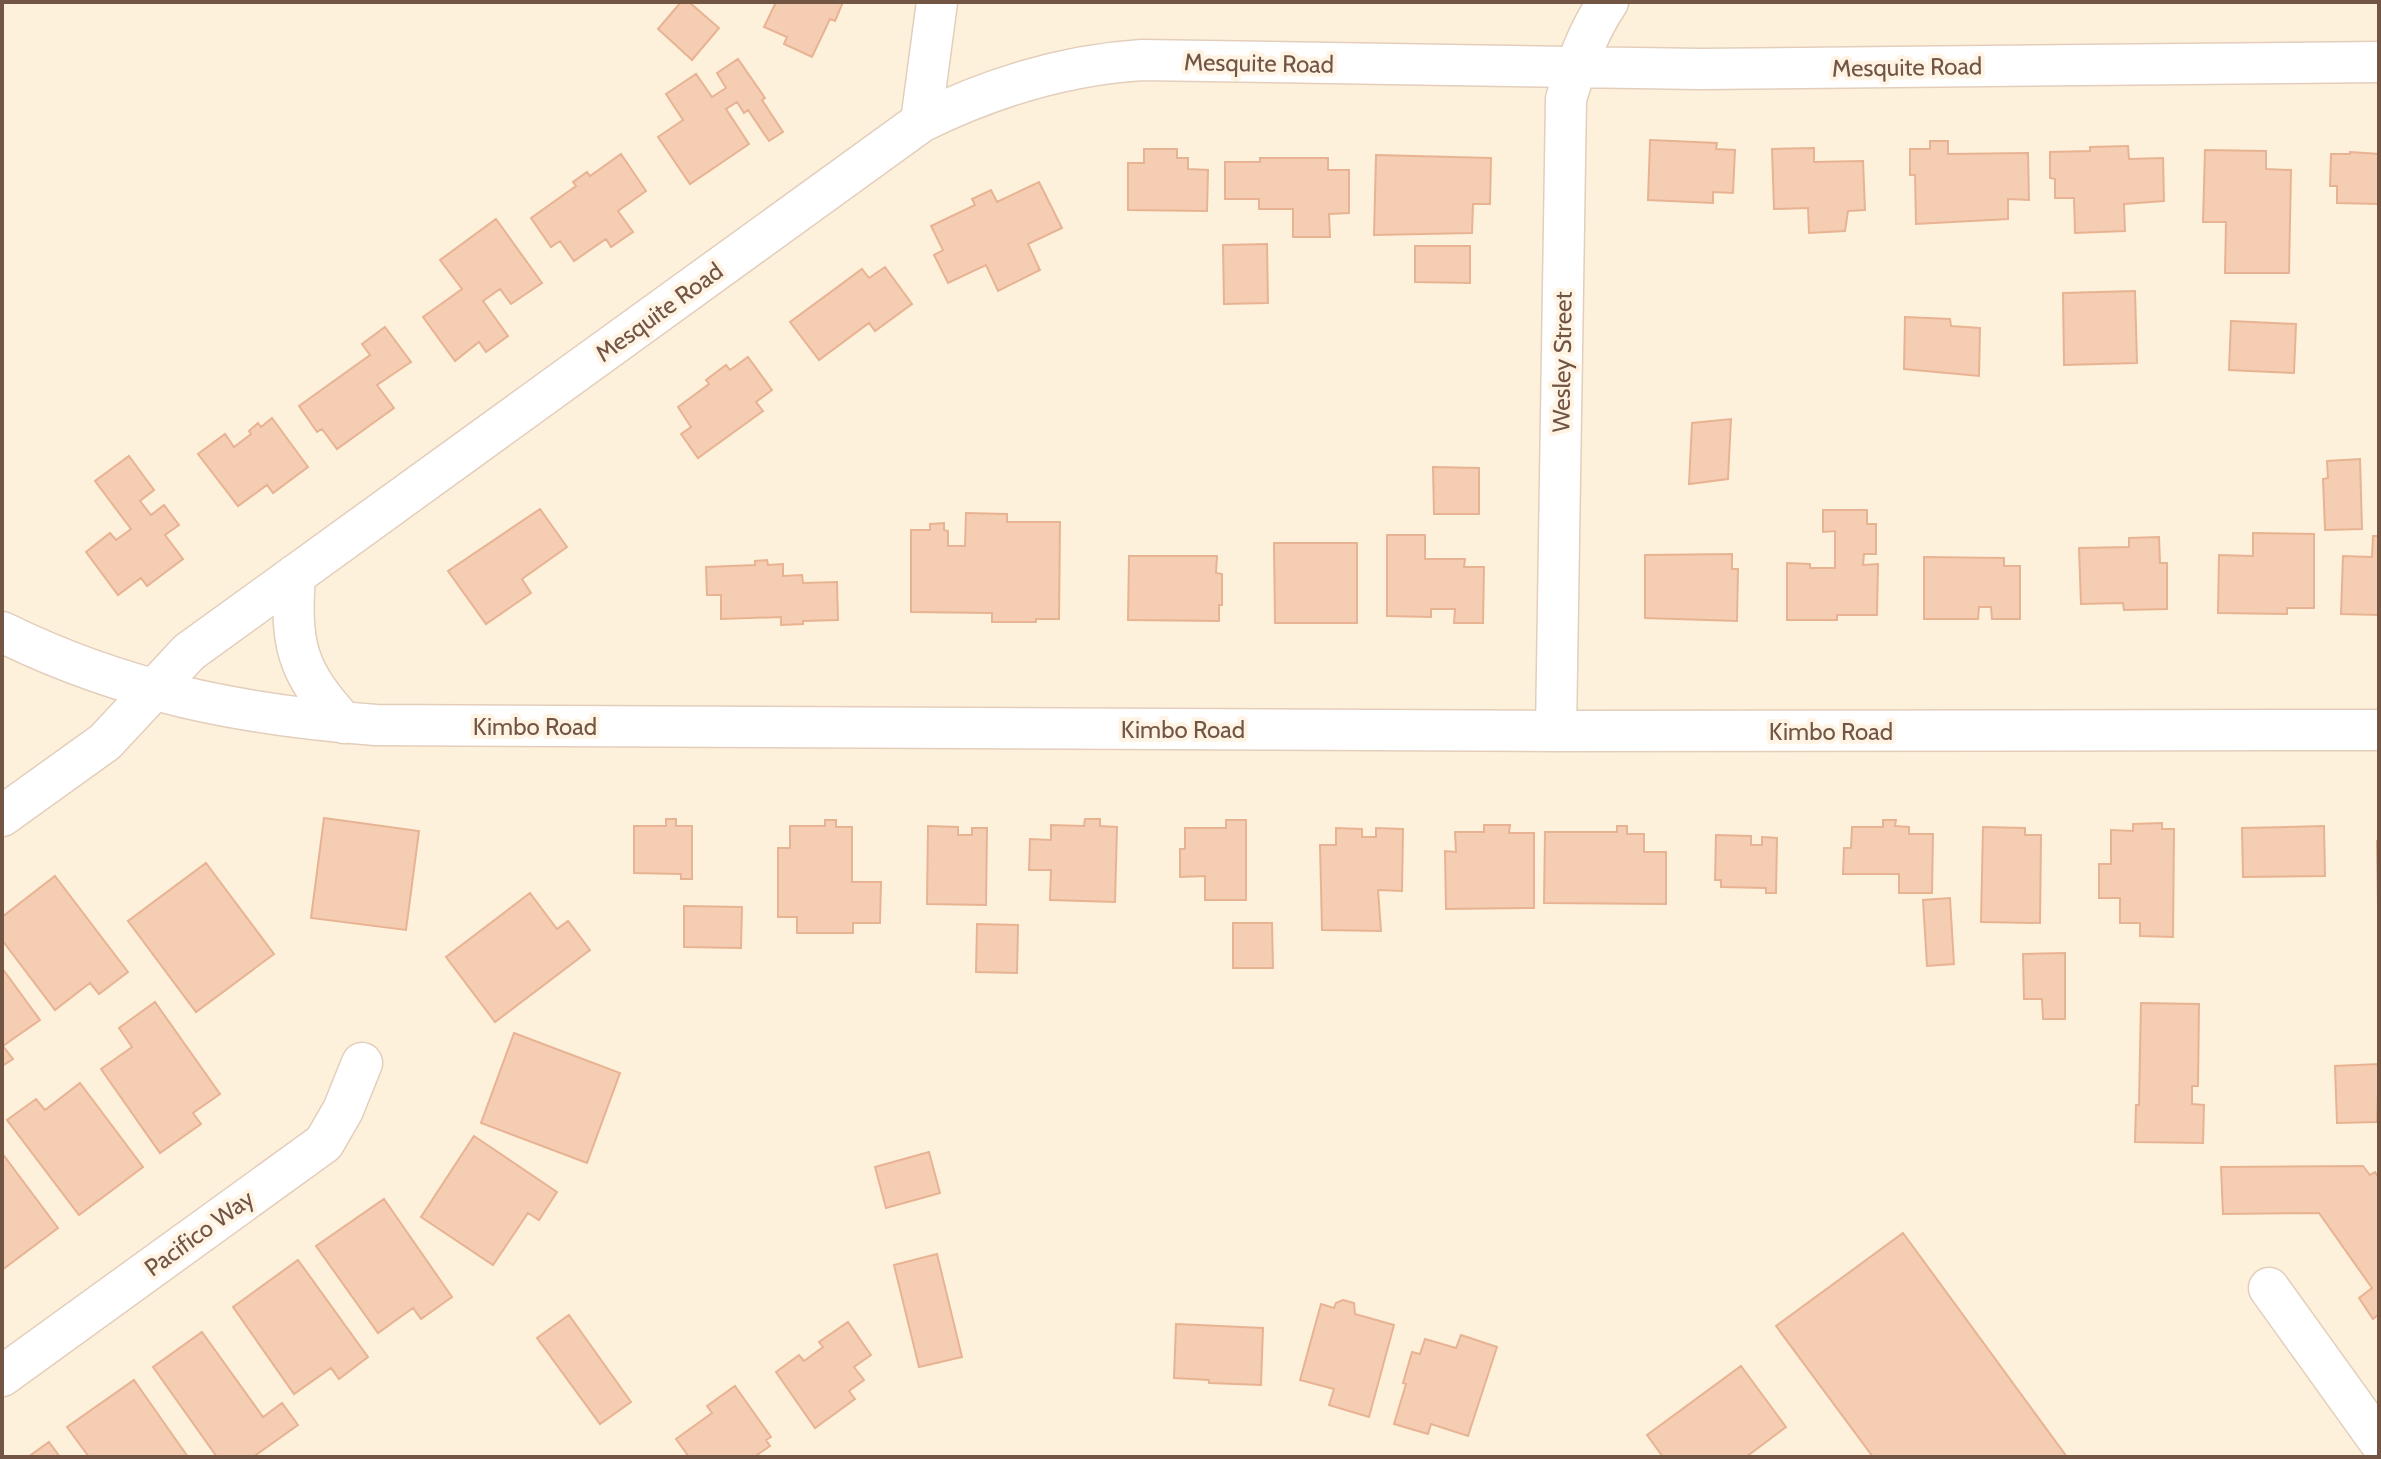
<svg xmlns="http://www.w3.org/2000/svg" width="2381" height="1459" font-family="Cabin,sans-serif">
  <rect width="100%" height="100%" fill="#fdf1dc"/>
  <!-- building -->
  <path fill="#f4cdb3" stroke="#e8b392" stroke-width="2" d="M681,2H689L719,28L692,60L658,29Z
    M776,2H843L835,21L830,19L812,57L784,44L787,37L764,27Z
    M738,59L765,98L762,100L783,132L769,141L748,110L744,113L737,102L726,109L749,144L690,184L658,137L683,120L666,94L696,74L712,97L726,88L717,73Z
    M1650,140L1717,143L1716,149L1735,150L1733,193L1713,192V203L1648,200Z
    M1930,141H1948V154L2028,153L2029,200L2008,199V219L1916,224L1915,175H1910V149H1930Z
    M2128,146L2129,159L2163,158L2164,201L2124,204L2125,231L2075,233L2074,198H2055V179L2050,178V152L2090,151V147Z
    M1814,148V162L1863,161L1865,210L1848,211L1845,231L1809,233L1808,208L1774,209L1772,149Z
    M1144,149H1177V158H1188V169L1208,170L1207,211L1128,210V163H1144Z
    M2205,150L2266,151V169L2291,170L2289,273H2225L2226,222H2203Z
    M2350,152L2379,154V204L2337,203V186H2330L2331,154H2350Z
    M621,154L646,191L618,211L633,232L611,247L606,239L574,261L560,241L551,247L531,218L576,186L573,182L587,172L590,176Z
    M1376,155L1491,158L1490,204H1473L1472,233L1374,235Z
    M1260,158H1328V170H1349V213L1329,214L1330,237H1293V209H1259V199H1225V162H1260Z
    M1039,182L1062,228L1028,244L1040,270L998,291L986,265L948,283L934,255L943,250L931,226L975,205L972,199L991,190L997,202Z
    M496,219L542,283L511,304L500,289L483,301L508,336L486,352L479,342L455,361L423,317L462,289L440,260Z
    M1267,244L1268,303L1224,304L1223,245Z
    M1415,246H1470V283L1415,282Z
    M885,267L912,304L875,331L869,323L819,360L790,322L862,269L869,278Z
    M2135,291L2137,363L2064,365L2063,293Z
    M1905,317L1950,319L1951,326L1980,328L1979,376L1904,369Z
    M2231,321L2296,324L2294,373L2229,370Z
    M385,327L411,362L377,385L394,408L337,449L322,429L317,432L299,406L370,355L362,344Z
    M748,357L772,390L756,402L763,411L698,458L681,434L691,427L678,407L709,384L706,380L726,365L730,370Z
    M272,418L308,467L273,493L267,485L238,506L198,454L225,434L234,447L251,434L249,431L258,423L261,427Z
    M1731,419L1728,479L1689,484L1692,423Z
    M129,456L154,490L140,501L151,515L164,505L179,525L165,535L183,559L147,586L141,578L118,595L86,552L110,533L116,540L131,529L95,481Z
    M2360,459L2362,529L2325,530L2323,479L2328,478L2327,461Z
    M1433,467L1479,468V514H1434Z
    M540,509L567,547L522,579L531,593L486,624L448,571Z
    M1823,510H1867V524H1876V554H1864L1863,565L1878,564L1877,615H1837V620H1787V563L1810,564V568H1835V531L1823,532Z
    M966,513L1007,514V522H1060L1059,619H1036V622H992V613L911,612V530H930V524L944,523V530L948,531V546H965Z
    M2253,533L2314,534V608H2287V614L2218,613L2219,555L2253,556Z
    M1387,535H1425V559H1465L1464,567H1484L1483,623H1454L1455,609H1431V617L1387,616Z
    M2373,536H2379V615L2341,614L2343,556L2372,557Z
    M2159,537L2160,563H2167V609L2124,610L2123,603L2081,604L2079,548L2129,547V538Z
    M1274,543H1357V623H1275Z
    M1732,554V569H1738L1737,621L1645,618V555Z
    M1129,556H1217L1216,573L1222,574V605H1219V621L1128,620Z
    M1924,557L2004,558V566H2020V619H1992L1991,607H1979L1978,619H1924Z
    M767,560L768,565L783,564V576L802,575L803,583L837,582L838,620L803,621V624L781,625V617L721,619V595H707L706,567L755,565V561Z
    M324,818L419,831L406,930L311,918Z
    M666,819H676V826H692V879H681V874L634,873V826H666Z
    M1085,819H1100V826L1117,827L1115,902L1050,900L1051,870H1029L1030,839L1051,840V825L1084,826Z
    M825,820H836V827H852V882H881L880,923H853V933H797V917H778V848H790V826H825Z
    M1226,820H1246V900H1205V876L1180,877V849H1185V828H1226Z
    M1883,820H1896L1895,826L1909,827V834H1933L1932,893H1899V874H1843L1844,848H1851L1852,827H1883Z
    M2162,823V829H2174L2173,937L2140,936V923H2120V898H2099V864H2111V830L2133,831V824Z
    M1484,825H1510L1509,833H1534V908L1446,909L1445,851L1456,852L1455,832H1484Z
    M928,826L958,827V835H972V828H987L986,905L927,904Z
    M1617,826H1627V834H1644V852H1666V904L1544,903L1545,832H1617Z
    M2324,826L2325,876L2243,877L2242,828Z
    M1983,827L2025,828V835H2041L2040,923L1981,922Z
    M1336,828L1362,829V837H1376V828L1403,829L1402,891L1378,890L1381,931L1322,930L1320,845H1336Z
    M1716,835L1751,836V845H1762V837L1777,838L1776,893H1766V888L1721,887V880H1715Z
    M2377,841H2379V906H2378Z
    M206,863L274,954L196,1012L128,921Z
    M55,876L128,972L99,994L90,983L55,1010L2,940V917Z
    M530,893L557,929L568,921L590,950L495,1022L446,957Z
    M1950,898L1954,964L1927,966L1923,900Z
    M684,906L742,907L741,948L684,947Z
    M1233,923H1272L1273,968H1233Z
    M977,924L1018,925L1017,973L976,972Z
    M2065,953V1019H2043L2042,999H2024L2023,954Z
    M2,968L40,1020L3,1046L13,1059L2,1066Z
    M155,1002L220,1094L193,1113L201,1124L160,1153L101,1069L132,1047L119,1028Z
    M2141,1003L2199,1004L2198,1086H2192V1104L2204,1105L2203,1143L2135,1142L2136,1105H2139Z
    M514,1033L620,1073L587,1163L481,1123Z
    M2379,1064L2377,1122L2337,1123L2335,1066Z
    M80,1083L143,1167L79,1215L7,1120L36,1099L45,1110Z
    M474,1136L557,1192L539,1220L528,1213L493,1265L421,1217Z
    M929,1152L940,1193L886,1208L875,1167Z
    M2,1153L58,1228L2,1270Z
    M2363,1166L2370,1175L2375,1172L2379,1178V1314L2373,1319L2359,1298L2372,1288L2319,1213L2223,1214L2221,1167Z
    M384,1199L452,1297L421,1319L413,1308L378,1333L316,1246Z
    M1903,1233L2067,1457H1873L1776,1326Z
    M937,1254L962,1357L919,1367L894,1265Z
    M298,1260L368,1357L339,1379L331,1368L294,1394L233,1307Z
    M1343,1300L1354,1303L1355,1314L1394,1325L1369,1417L1329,1405L1334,1389L1300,1380L1321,1304L1334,1308L1336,1303Z
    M569,1315L631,1402L600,1424L537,1338Z
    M848,1322L871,1355L854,1367L864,1380L849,1391L855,1399L815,1428L776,1372L799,1355L804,1361L823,1347L819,1342Z
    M1176,1324L1263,1328L1261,1385L1209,1383V1380L1174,1378Z
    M202,1332L263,1417L282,1403L298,1425L253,1457H217L153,1367Z
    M1461,1335L1497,1347L1468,1436L1431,1424L1428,1434L1394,1424L1406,1384L1403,1383L1412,1352L1420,1354L1425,1339L1456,1348Z
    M1741,1366L1786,1427L1746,1457H1663L1647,1435Z
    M134,1380L188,1457H89L67,1427Z
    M735,1386L771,1437L766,1440L770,1446L754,1457H689L676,1439L712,1413L707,1406Z
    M49,1442L60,1457H28Z"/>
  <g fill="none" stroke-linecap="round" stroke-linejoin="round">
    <!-- minor casing -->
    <g stroke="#e3cebc" stroke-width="43">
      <path id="minor" d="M921,122L937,2
        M295,575C290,644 296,671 344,723
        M2,632C124,692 242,715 376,725L1556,731L2379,730
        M1556,731L1566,99C1576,65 1588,31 1608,2
        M2,816L105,742L189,652L921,122C992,87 1063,65 1142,60L1700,69L2379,62
        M2269,1288L2379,1441
        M2,1376L324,1143L343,1110L362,1063"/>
    </g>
    <!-- minor -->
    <use href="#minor" stroke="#fff" stroke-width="40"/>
  </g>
  <g text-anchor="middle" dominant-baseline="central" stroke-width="8" stroke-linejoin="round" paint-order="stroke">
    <!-- street labels -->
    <g font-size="24" fill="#735544" stroke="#fff4e4">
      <text transform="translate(1259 63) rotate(1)">Mesquite Road</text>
      <text transform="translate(1907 67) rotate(-1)">Mesquite Road</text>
      <text transform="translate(659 312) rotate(-36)">Mesquite Road</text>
      <text transform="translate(1562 362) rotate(-89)">Wesley Street</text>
      <text x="535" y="726">Kimbo Road</text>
      <text x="1183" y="729">Kimbo Road</text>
      <text x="1831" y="731">Kimbo Road</text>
      <text transform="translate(199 1233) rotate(-36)">Pacifico Way</text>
    </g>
  </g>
  <!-- border -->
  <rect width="2381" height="1459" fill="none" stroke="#735544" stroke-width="8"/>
</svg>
